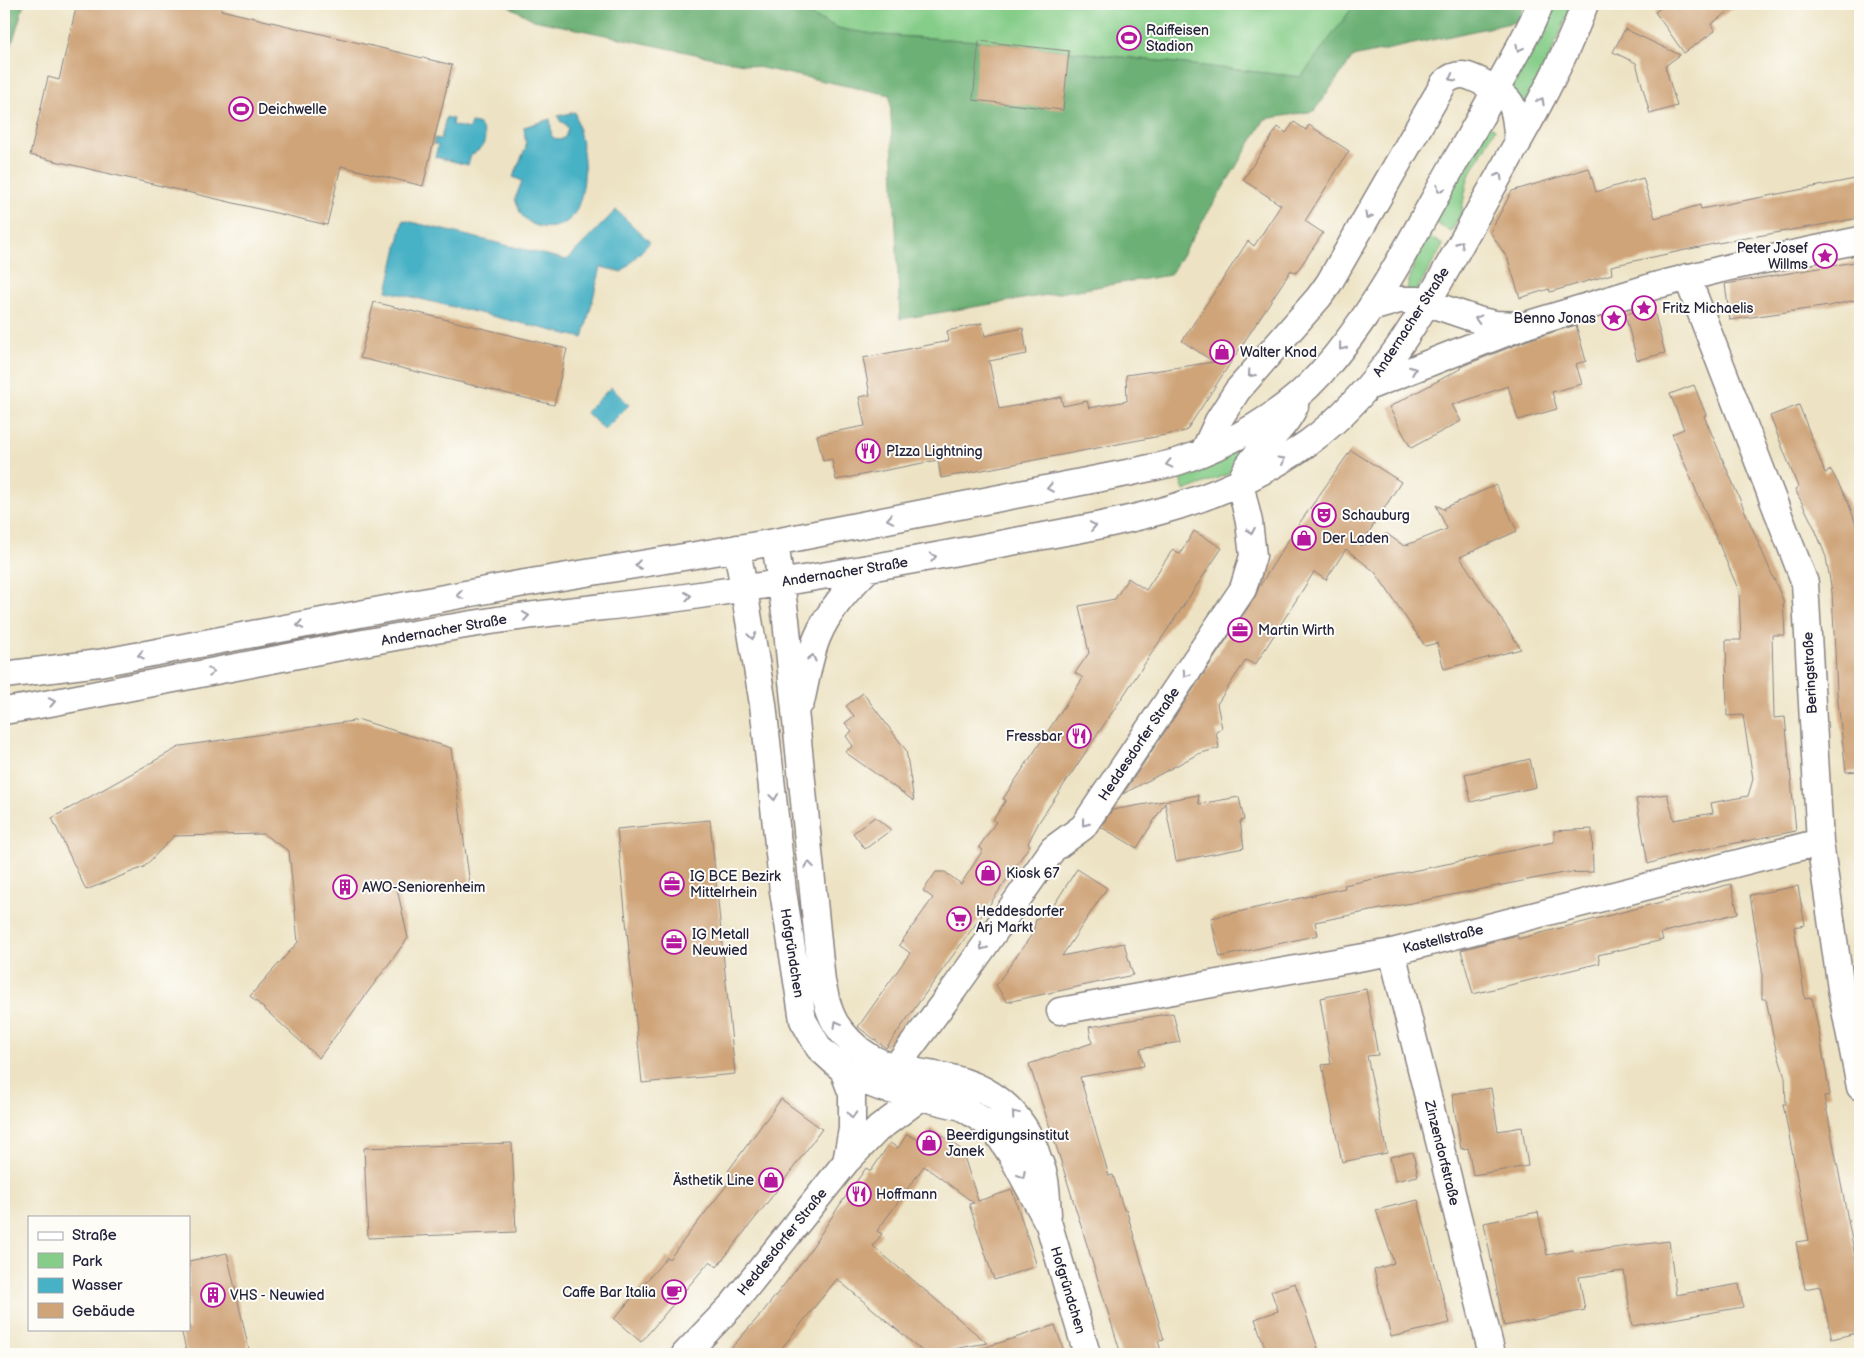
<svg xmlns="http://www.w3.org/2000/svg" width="1864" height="1358" font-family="'Balsamiq Sans',sans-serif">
  <rect width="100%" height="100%" fill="#fdfcf7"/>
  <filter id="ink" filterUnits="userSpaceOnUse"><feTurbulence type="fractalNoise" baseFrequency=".02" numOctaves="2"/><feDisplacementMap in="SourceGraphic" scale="10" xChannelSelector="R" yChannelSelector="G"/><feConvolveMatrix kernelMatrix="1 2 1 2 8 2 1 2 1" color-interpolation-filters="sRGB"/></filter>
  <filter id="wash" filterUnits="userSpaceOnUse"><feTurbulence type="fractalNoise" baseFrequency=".0096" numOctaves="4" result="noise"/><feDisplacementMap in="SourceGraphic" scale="20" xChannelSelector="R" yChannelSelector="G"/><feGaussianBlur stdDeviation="1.12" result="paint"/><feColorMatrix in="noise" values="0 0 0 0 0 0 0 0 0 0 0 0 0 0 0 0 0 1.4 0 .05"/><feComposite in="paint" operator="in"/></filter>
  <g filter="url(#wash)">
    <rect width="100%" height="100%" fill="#ede3c4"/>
    <!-- green -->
    <path fill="#86cd89" stroke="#547862" d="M789,4H1355L1302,77L979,41L880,35L841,29L800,11Z
      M1551,4H1572L1552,52L1520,114L1510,91L1531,54Z
      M1489,125L1495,129L1468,178L1461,213L1451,232L1434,222Z
      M1427,235L1443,245L1412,299L1405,296L1417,253Z
      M1255,438L1253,454L1228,474L1184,491L1179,475Z"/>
    <!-- forest -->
    <path fill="#6cb075" stroke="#476958" d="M4,4H24L4,70Z
      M505,4H789L800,11L841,29L880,35L979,41L1301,77L1355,4H1523L1520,21L1353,57L1314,111L1265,119L1170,275L900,319L890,95L534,20Z"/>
    <!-- water -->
    <path fill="#47b1c5" stroke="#346a80" d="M575,112C581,139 589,167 581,196C580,202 576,212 572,217C558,232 533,231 521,214C519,210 517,204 515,199L522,181L513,177L526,147L524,127L550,119C552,125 550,130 552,137L560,140L565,137L568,129L565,124L560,121L558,116Z
      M446,117L453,119L452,125L469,129L471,123L478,124C490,137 485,148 471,155L468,165L435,157L438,145L433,144L435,138L441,139Z
      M616,210L650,242L622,272L601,267L583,338L387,291L403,220L567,260Z
      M611,387L629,405L604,430L586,412Z"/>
    <g id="blocks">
      <!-- building -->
      <path fill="#cfa479" d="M77,4H222L221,10L452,65L423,186L341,166L327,225L30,155L48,77L59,80Z
        M1667,4H1739L1711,24L1715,31L1684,53L1655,12Z
        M1625,29L1680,55L1665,66L1677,106L1650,114L1636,63L1613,52Z
        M979,41L1069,51L1063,110L973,100Z
        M1294,122L1306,130L1309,125L1349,151L1305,221L1323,233L1296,273L1291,270L1186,431L941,478L938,460L836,480L832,459L823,461L817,435L865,426L859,397L870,395L863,358L949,341L947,331L982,323L985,336L1023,328L1027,354L989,361L999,409L1061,397L1063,406L1087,401L1089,408L1127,401L1126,375L1214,362L1182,341L1248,241L1254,246L1281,205L1243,180L1278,127L1286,133Z
        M1589,168L1596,192L1643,178L1655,218L1700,205L1701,209L1860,178V218L1718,243L1611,266L1612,274L1550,292L1549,289L1520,298L1508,259L1490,232L1512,191Z
        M1860,261V299L1829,306L1730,320L1725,284Z
        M374,302L567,349L554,405L360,358Z
        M1653,307L1665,353L1637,360L1625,314Z
        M1576,325L1586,361L1576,364L1582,384L1552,392L1557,409L1518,420L1508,386L1452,405L1461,421L1411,448L1389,407L1460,369V367L1531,339Z
        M1694,385L1706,415L1704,416L1783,600L1785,635H1772L1774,718L1785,717L1796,831L1680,854L1648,864L1636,799L1667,794L1674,820L1713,813L1711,803L1748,796L1753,779L1743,715L1727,716L1726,640H1741L1739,591L1672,434L1684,429L1670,394Z
        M1799,405L1825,473L1831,470L1848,502L1860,535V771L1846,772L1837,693L1832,592L1826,557L1815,529L1795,489L1798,487L1770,416Z
        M1351,450L1401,482L1360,546L1387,534L1404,546L1447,529L1436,505L1445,510L1444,508L1496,485L1517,531L1460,557L1521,649L1444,669L1437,643L1425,646L1375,572L1346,549L1326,580L1314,572L1255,665L1246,660L1217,704L1222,728L1216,732L1219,748L1198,754L1123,794L1255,597L1259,587L1296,528Z
        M1194,531L1222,548L1039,822L1028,843L1030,845L990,904L886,1048L858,1027L910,953L899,945L933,898L923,891L936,872H945L961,884L983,850L979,847L996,822L993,820L1006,800L1003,799L1083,678L1075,673L1089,653L1079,606L1115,599L1128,578L1146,590L1173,549L1180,554Z
        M863,693L906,750L914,801L845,752L853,746L846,736L852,731L845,723L854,716L846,706Z
        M360,720L451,748L470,884H396L408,938L319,1058L250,996L298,942L289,851L263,834L174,836L144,867L86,890L52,818L181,746Z
        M1530,759L1536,787L1471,802L1465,774Z
        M1198,795L1199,804L1239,797L1244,820L1240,821L1244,848L1176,861L1165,803L1137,848L1101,827L1112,810Z
        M875,817L891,830L865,849L853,833Z
        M710,820L735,1074L642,1083L617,829Z
        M1592,829L1593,872L1563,873L1315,922L1318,935L1220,957L1211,918L1345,888L1344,885L1554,842V831Z
        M1077,869L1107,888L1062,956L1124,943L1133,975L1007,1002L996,985L1033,933L1036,919L1050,911Z
        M1731,884L1738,913L1661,933L1663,940L1598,955L1600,963L1473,994L1461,950L1517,935L1518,939Z
        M1798,886L1805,925L1794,927L1805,999L1812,998L1820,1037L1830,1095L1824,1096L1860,1282V1332L1832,1339L1820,1286L1805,1289L1796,1242L1809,1240L1783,1104H1786L1785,1077L1775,1045L1766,999H1762V969L1750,895Z
        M1366,989L1378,1055L1367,1056L1387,1153L1342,1162L1322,1065L1331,1064L1320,998Z
        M1173,1013L1180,1042L1140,1049L1144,1066L1080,1077L1109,1176L1113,1175L1124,1210L1126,1209L1164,1340L1158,1341L1162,1354H1121L1059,1155L1029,1064L1092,1043L1089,1027Z
        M1491,1088L1498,1131L1522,1127L1528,1166L1473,1175L1468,1148L1461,1149L1452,1094Z
        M781,1099L822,1129L774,1194L717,1267L710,1261L641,1342L614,1319L667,1257L669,1259L734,1176L728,1171Z
        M931,1127L962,1150L978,1201L1012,1190L1037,1266L994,1280L969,1204L974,1203L924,1166L877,1231L882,1234L873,1246L987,1343L926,1354L837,1279L777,1354H726L762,1313L805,1258L839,1206L866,1168L871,1171L890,1143L898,1148L907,1134L922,1142Z
        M512,1143L516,1232L368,1238L364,1148Z
        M1413,1152L1418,1176L1395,1181L1390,1157Z
        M1418,1200L1450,1323L1391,1337L1374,1270L1394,1263L1376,1210Z
        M1538,1212L1547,1255L1573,1250L1574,1253L1669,1241L1676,1295L1739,1284L1743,1307L1632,1326L1624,1271L1579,1277L1585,1310L1504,1326L1484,1223Z
        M227,1253L250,1354H187L181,1329H189V1261Z
        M1295,1283L1320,1354H1267L1255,1319L1278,1311L1271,1291Z
        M1055,1325L1065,1354H978L977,1350Z"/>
    </g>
  </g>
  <g filter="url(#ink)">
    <use href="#blocks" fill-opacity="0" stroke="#888280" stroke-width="1"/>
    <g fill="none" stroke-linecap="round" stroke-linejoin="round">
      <!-- minor casing -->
      <g stroke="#888280" stroke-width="29">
        <path id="minor" d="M1687,277L1805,583L1820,842L1841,989L1860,1087
          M1371,308L1399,300H1419L1481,321L1495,324L1520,325
          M1368,387L1526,325L1658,285L1730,267L1860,240
          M1204,451L1218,421L1237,391L1319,297L1329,283L1444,83C1449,78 1454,75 1462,75C1473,75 1506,94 1511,104C1517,115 1516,131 1518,143
          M775,542L786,620L822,982C826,998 829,1017 841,1031C870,1068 900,1069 942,1076C991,1085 1023,1111 1038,1158C1041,1165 1044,1173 1045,1180C1047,1191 1047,1203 1048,1214
          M737,548L763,704L783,891L803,1020L819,1048L843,1070L861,1080L882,1088L962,1107L993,1127L1012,1156L1049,1225L1087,1354
          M4,675L99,663L519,584L775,542L1132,472C1148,468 1164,466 1180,461C1231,444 1284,414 1320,374C1375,313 1412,238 1452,167C1471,134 1490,101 1508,68C1519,47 1532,26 1540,4
          M801,702C806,681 809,658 817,638C828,611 848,589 868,569
          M4,711C50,704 96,694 142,685C258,663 374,639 491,621C556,611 621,606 686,597C791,582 896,564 1000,544C1111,523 1213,511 1308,443C1389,384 1435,289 1483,204C1520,138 1559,74 1585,4
          M1392,952L1492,1354
          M1060,1011L1392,952L1820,842
          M895,1068L954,989L1053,849L1083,827L1243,589L1253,556L1249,522L1240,483C1250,452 1282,435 1295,406
          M843,1070L852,1094V1129L846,1162
          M685,1354L733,1304L846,1162L878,1129L921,1097"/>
      </g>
      <!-- minor -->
      <use href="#minor" stroke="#fff" stroke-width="26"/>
    </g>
    <!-- one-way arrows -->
    <defs><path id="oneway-chevron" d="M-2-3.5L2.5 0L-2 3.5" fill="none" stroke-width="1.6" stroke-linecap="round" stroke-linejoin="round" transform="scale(1.25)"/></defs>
    <g stroke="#9c9ca7">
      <use href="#oneway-chevron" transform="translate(1519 48) rotate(119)"/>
      <use href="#oneway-chevron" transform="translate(1452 78) rotate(153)"/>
      <use href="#oneway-chevron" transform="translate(1541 101) rotate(-61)"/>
      <use href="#oneway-chevron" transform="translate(1499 176) rotate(-60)"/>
      <use href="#oneway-chevron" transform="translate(1440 189) rotate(119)"/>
      <use href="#oneway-chevron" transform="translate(1368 216) rotate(119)"/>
      <use href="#oneway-chevron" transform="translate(1460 244) rotate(-60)"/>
      <use href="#oneway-chevron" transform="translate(1478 319) rotate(-165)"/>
      <use href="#oneway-chevron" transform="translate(1342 347) rotate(129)"/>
      <use href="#oneway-chevron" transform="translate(1413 370) rotate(-21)"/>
      <use href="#oneway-chevron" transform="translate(1251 374) rotate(131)"/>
      <use href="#oneway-chevron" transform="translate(1282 460) rotate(-31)"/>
      <use href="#oneway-chevron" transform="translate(1169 464) rotate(167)"/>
      <use href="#oneway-chevron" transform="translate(1050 488) rotate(169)"/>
      <use href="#oneway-chevron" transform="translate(890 519) rotate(169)"/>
      <use href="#oneway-chevron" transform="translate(1093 526) rotate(-11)"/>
      <use href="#oneway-chevron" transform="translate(1251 531) rotate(80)"/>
      <use href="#oneway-chevron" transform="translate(933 557) rotate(-11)"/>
      <use href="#oneway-chevron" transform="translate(638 565) rotate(171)"/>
      <use href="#oneway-chevron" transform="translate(460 595) rotate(170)"/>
      <use href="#oneway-chevron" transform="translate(688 596) rotate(-8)"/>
      <use href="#oneway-chevron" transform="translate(526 616) rotate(-8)"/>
      <use href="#oneway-chevron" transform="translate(300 625) rotate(169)"/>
      <use href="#oneway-chevron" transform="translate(752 636) rotate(81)"/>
      <use href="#oneway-chevron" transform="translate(141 655) rotate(169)"/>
      <use href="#oneway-chevron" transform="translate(812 658) rotate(-76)"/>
      <use href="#oneway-chevron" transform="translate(211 672) rotate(-11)"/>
      <use href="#oneway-chevron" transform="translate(1186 674) rotate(124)"/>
      <use href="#oneway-chevron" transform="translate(52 702) rotate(-11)"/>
      <use href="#oneway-chevron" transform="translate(774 797) rotate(84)"/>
      <use href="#oneway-chevron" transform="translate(1085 823) rotate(128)"/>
      <use href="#oneway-chevron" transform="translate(809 865) rotate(-96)"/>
      <use href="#oneway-chevron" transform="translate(983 947) rotate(125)"/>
      <use href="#oneway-chevron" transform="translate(837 1024) rotate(-119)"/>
      <use href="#oneway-chevron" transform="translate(1015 1114) rotate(-130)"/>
      <use href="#oneway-chevron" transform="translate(852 1115) rotate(89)"/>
      <use href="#oneway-chevron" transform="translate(1022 1175) rotate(62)"/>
    </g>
  </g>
  <!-- icons -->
  <defs>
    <g id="stadium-ring" transform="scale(1.25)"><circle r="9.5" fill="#fdfcf7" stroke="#b5179e" stroke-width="1.5"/><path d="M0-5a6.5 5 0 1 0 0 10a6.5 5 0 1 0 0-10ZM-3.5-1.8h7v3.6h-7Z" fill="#b5179e"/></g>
    <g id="sight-ring" transform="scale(1.25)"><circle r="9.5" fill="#fdfcf7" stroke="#b5179e" stroke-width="1.5"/><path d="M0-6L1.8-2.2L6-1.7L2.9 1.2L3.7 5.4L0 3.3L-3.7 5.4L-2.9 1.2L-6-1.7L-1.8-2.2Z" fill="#b5179e"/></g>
    <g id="shop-ring" transform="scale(1.25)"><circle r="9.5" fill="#fdfcf7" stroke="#b5179e" stroke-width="1.5"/><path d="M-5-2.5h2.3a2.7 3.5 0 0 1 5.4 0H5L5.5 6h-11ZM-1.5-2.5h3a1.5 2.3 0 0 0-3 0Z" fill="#b5179e"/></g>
    <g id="restaurant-ring" transform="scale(1.25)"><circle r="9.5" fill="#fdfcf7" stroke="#b5179e" stroke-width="1.5"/><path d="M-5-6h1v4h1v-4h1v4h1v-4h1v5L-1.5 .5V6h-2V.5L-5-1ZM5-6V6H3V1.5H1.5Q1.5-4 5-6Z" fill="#b5179e"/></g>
    <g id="theatre-ring" transform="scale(1.25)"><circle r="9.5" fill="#fdfcf7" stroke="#b5179e" stroke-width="1.5"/><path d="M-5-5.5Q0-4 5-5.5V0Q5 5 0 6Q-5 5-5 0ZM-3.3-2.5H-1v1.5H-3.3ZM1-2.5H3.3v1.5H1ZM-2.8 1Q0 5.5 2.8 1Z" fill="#b5179e"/></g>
    <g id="office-ring" transform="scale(1.25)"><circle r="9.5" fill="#fdfcf7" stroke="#b5179e" stroke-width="1.5"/><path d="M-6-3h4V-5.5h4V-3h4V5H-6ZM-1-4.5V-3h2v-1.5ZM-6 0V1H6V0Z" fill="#b5179e"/></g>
    <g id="building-ring" transform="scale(1.25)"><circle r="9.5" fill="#fdfcf7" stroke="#b5179e" stroke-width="1.5"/><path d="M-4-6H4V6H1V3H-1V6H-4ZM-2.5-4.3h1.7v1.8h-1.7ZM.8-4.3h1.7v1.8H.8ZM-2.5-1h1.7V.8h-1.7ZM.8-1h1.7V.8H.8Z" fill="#b5179e"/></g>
    <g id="supermarket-ring" transform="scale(1.25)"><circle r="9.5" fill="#fdfcf7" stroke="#b5179e" stroke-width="1.5"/><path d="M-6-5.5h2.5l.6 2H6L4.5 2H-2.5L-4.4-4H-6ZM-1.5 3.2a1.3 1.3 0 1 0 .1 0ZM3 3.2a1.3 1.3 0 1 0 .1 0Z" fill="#b5179e"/></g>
    <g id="cafe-ring" transform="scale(1.25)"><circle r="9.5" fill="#fdfcf7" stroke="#b5179e" stroke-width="1.5"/><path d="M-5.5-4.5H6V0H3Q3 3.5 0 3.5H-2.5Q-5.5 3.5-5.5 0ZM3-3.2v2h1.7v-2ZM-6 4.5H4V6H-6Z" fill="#b5179e"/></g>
  </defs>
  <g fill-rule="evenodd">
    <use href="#stadium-ring" x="1129" y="38"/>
    <use href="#stadium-ring" x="241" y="109"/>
    <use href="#sight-ring" x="1825" y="256"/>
    <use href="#sight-ring" x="1644" y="308"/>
    <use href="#sight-ring" x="1614" y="318"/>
    <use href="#shop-ring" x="1222" y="352"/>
    <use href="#restaurant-ring" x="868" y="451"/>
    <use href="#theatre-ring" x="1324" y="515"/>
    <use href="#shop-ring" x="1304" y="538"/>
    <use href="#office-ring" x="1240" y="630"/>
    <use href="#restaurant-ring" x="1079" y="736"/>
    <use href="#shop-ring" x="988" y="873"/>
    <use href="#office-ring" x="672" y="884"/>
    <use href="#building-ring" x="345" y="887"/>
    <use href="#supermarket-ring" x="959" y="919"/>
    <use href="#office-ring" x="674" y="942"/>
    <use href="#shop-ring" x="929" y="1143"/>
    <use href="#shop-ring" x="771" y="1180"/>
    <use href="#restaurant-ring" x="859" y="1194"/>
    <use href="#cafe-ring" x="674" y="1292"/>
    <use href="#building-ring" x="213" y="1295"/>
  </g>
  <g text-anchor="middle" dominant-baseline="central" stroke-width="4" stroke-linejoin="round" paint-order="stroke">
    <!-- poi labels -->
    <g font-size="14" fill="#22223b" stroke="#fdfcf7" text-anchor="start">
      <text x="1146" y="30">Raiffeisen<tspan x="1146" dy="16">Stadion</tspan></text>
      <text x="258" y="109">Deichwelle</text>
      <text x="1808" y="248" text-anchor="end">Peter Josef<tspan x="1808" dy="16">Willms</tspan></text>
      <text x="1662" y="308">Fritz Michaelis</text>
      <text x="1596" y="318" text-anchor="end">Benno Jonas</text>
      <text x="1240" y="352">Walter Knod</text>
      <text x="886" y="451">PIzza Lightning</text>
      <text x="1342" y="515">Schauburg</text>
      <text x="1322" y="538">Der Laden</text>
      <text x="1258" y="630">Martin Wirth</text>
      <text x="1062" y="736" text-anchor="end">Fressbar</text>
      <text x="1006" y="873">Kiosk 67</text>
      <text x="690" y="876">IG BCE Bezirk<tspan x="690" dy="16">Mittelrhein</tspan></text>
      <text x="362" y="887">AWO-Seniorenheim</text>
      <text x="976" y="911">Heddesdorfer<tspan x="976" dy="16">Arj Markt</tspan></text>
      <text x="692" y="934">IG Metall<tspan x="692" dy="16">Neuwied</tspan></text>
      <text x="946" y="1135">Beerdigungsinstitut<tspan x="946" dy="16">Janek</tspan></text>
      <text x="754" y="1180" text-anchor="end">Ästhetik Line</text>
      <text x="876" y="1194">Hoffmann</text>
      <text x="656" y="1292" text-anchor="end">Caffe Bar Italia</text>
      <text x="230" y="1295">VHS - Neuwied</text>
    </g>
    <!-- street labels -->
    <g font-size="14" fill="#22223b" stroke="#fdfcf7">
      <text transform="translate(1411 322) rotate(-57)">Andernacher Straße</text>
      <text transform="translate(845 572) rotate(-9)">Andernacher Straße</text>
      <text transform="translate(444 630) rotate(-10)">Andernacher Straße</text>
      <text transform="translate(1810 673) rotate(-93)">Beringstraße</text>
      <text transform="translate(1139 744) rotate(-56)">Heddesdorfer Straße</text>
      <text transform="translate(1443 939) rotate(-14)">Kastellstraße</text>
      <text transform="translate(792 953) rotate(81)">Hofgründchen</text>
      <text transform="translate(1442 1153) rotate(76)">Zinzendorfstraße</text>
      <text transform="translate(782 1242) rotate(-51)">Heddesdorfer Straße</text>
      <text transform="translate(1068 1290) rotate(73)">Hofgründchen</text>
    </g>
  </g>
  <!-- margin -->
  <rect width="1864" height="1358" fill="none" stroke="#fdfcf7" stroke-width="20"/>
  <!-- legend -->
  <rect x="28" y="1216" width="162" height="115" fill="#fdfcf7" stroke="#a5a5ac"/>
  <rect x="38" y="1232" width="25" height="8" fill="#ffffff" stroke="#a5a5ac"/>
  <text x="72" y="1240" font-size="15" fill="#22223b">Straße</text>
  <rect x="38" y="1253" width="25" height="15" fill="#86cd89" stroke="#a5a5ac"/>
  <text x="72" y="1266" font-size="15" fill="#22223b">Park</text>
  <rect x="38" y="1278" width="25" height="15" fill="#47b1c5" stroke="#a5a5ac"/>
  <text x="72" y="1290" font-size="15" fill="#22223b">Wasser</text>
  <rect x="38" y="1303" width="25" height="15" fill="#cfa479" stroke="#a5a5ac"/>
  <text x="72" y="1316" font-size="15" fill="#22223b">Gebäude</text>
</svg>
